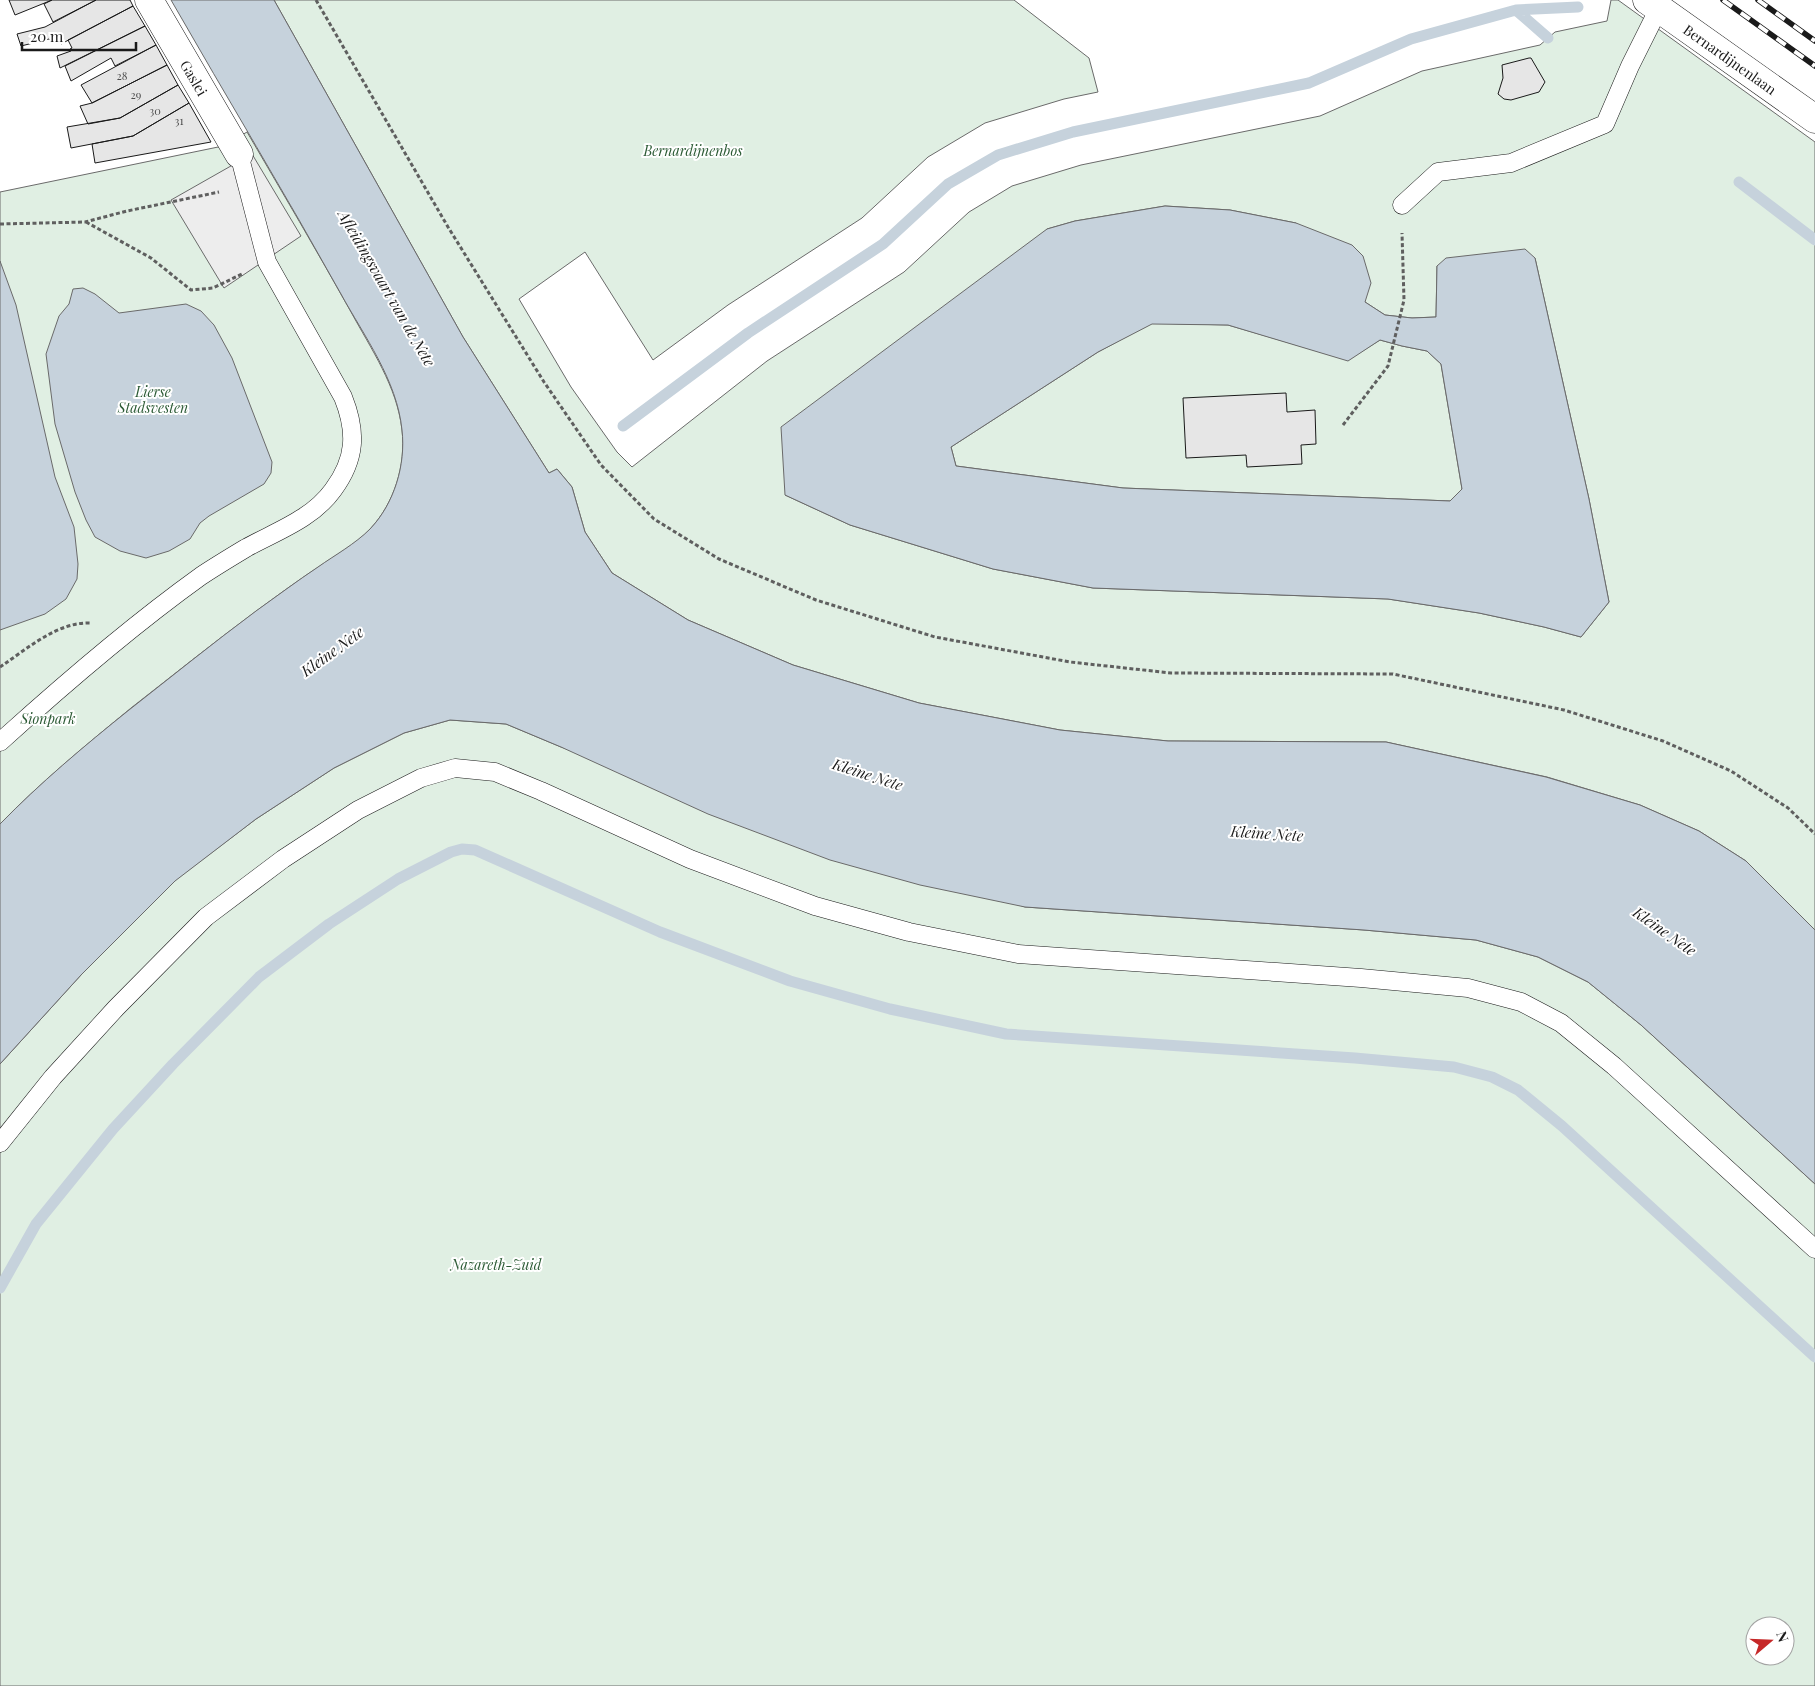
<svg xmlns="http://www.w3.org/2000/svg" width="1815" height="1686" font-family="'Playfair Display',serif">
  <rect width="100%" height="100%" fill="#fff"/>
  <!-- green -->
  <path fill="#e0efe3" stroke="#6a6a6a" fill-rule="evenodd" d="M274,0H1014L1089,58L1098,92L1064,99L985,123L928,157L862,218L728,305L653,360L585,252L519,299L571,387L617,452L632,467L767,361L904,272L969,212L1012,186L1081,165L1320,116L1422,71L1540,45L1555,32L1607,21L1611,0H1618L1815,142V930L1746,861L1699,831L1640,805L1547,777L1386,742L1168,741L1060,730L919,703L793,665L688,620L612,573L585,532L572,487L557,469L549,473L463,337ZM1165,206L1230,210L1296,223L1365,302L1385,315L1412,318L1436,317L1437,266L1535,258L1589,499L1609,602L1581,637L1544,627L1479,613L1388,599L1093,588L993,569L850,525L785,495L1047,229L1075,221Z
    M247,132C282,192 317,251 351,312C371,349 397,386 402,430C406,464 395,502 371,528C358,543 339,553 323,564C300,579 278,595 255,612C213,643 172,676 131,708C86,745 41,782 0,824V192L223,146Z
    M1152,323L1228,325L1348,360L1380,340L1402,346L1427,351L1441,364L1462,489L1450,501L1123,488L956,466L951,447L1098,352Z
    M450,720L506,724L561,747L1025,907L1364,930L1476,940L1538,957L1588,982L1641,1025L1815,1184V1686H0V1064L81,975L174,881L256,819L334,768L404,733ZM1755,1626H1785V1656H1755Z"/>
  <!-- parking -->
  <path fill="#ededed" stroke="#6a6a6a" d="M252,154L301,236L224,288L171,200Z"/>
  <!-- water -->
  <path fill="#c6d2dc" stroke="#6a6a6a" fill-rule="evenodd" d="M171,0H274L463,337L549,473L557,469L572,487L585,532L612,573L688,620L793,665L919,703L1060,730L1168,741L1386,742L1546,777L1640,805L1699,831L1746,861L1815,930V1184L1641,1025L1588,982L1538,957L1476,940L1364,930L1025,907L920,885L830,860L708,814L561,747L506,724L450,720L404,733L334,768L256,819L175,881L81,975L0,1064V824C40,783 84,746 129,710C171,677 213,643 256,611C277,596 297,581 318,567C335,555 355,544 370,529C394,504 406,465 402,430C397,380 364,336 341,294C286,195 227,98 171,0Z
    M1165,206L1230,210L1296,223L1352,245L1363,256L1371,283L1365,302L1385,315L1412,318L1436,317L1437,266L1446,258L1525,249L1535,258L1589,499L1609,602L1581,637L1544,627L1479,613L1388,599L1093,588L993,569L850,525L785,495L781,427L1047,229L1075,221ZM1152,324L1228,325L1348,361L1380,340L1402,346L1427,351L1441,364L1462,489L1450,501L1123,488L956,466L951,447L1098,352Z
    M0,261L16,305L55,477L74,527L78,564L77,579L66,599L45,614L0,630Z
    M83,288L95,294L119,313L186,304L201,311L214,325L232,358L272,462L271,473L264,484L209,516L200,523L190,539L169,551L146,558L120,551L95,537L86,520L75,492L55,424L46,354L59,316L69,304L73,289Z"/>
  <g fill="none" stroke-linecap="round" stroke-linejoin="round">
    <!-- stream -->
    <path stroke="#c6d2dc" stroke-width="11" d="M1516,10L1548,38
      M1739,182L1815,240
      M623,426L748,333L883,244L948,184L998,155L1073,132L1309,83L1411,39L1516,10L1578,7
      M0,1288L36,1224L113,1129L173,1064L259,977L329,924L398,879L451,852L462,849L475,850L660,932L790,981L890,1009L1006,1034L1355,1058L1454,1067L1492,1077L1518,1090L1562,1126L1815,1357"/>
  </g>
  <!-- building -->
  <path fill="#e6e6e6" stroke="#1a1a1a" d="M9,0H52L15,15Z
    M52,0H96L53,22L44,4Z
    M96,0H130L133,6L61,44L58,38L50,42L49,39L21,46L17,34L45,27Z
    M133,6L145,26L60,68L57,56L71,51L70,49L72,48L68,40Z
    M145,26L156,45L115,66L111,58L71,81L65,66Z
    M156,45L167,65L92,103L81,85Z
    M1529,58H1531L1545,82L1539,92L1511,100L1504,99L1498,94L1503,78L1502,65Z
    M167,65L178,85L120,118L88,124L80,106L92,103Z
    M178,85L189,103L133,136L71,148L67,127L120,118Z
    M189,103L211,142L95,163L92,144L133,136Z
    M1286,393L1287,412L1315,410L1316,444L1301,445L1302,464L1247,467L1246,455L1186,458L1183,398Z"/>
  <g fill="none" stroke-linecap="round" stroke-linejoin="round">
    <!-- lane casing -->
    <g stroke="#1a1a1a" stroke-width="19">
      <path id="lane" d="M1402,205L1438,172L1511,163L1605,124L1630,66L1659,8
        M0,742C64,684 130,627 201,576C216,566 231,557 246,548C277,531 312,519 333,490C356,459 357,432 343,397L267,262L239,154
        M0,1143L53,1077L116,1008L206,917L283,859L358,810L421,778L455,768L495,772L541,791L690,859L815,906L909,932L1018,954L1361,978L1468,988L1521,1002L1561,1023L1614,1066L1815,1249"/>
    </g>
    <!-- street casing -->
    <g stroke="#1a1a1a" stroke-width="29">
      <g id="street">
        <path id="s1" d="M149,0L239,154"/>
        <path id="s2" d="M1647,0L1815,119"/>
      </g>
    </g>
    <!-- path -->
    <path stroke="#5f5f5f" stroke-width="3" stroke-dasharray="4 2.5" stroke-linecap="butt" d="M316,0L448,227L544,382L601,465L654,519L719,559L816,600L935,637L1070,662L1171,673L1393,674L1564,710L1663,741L1731,771L1788,808L1815,834
      M86,222L151,258L191,290L213,288L242,274
      M0,224L85,222L127,211L219,192
      M1343,425L1388,366L1404,300L1402,233
      M0,667C27,649 58,621 92,623"/>
    <!-- lane -->
    <use href="#lane" stroke="#fff" stroke-width="18"/>
    <!-- street -->
    <use href="#street" stroke="#fff" stroke-width="28"/>
    <!-- rail casing -->
    <g stroke="#1a1a1a" stroke-width="5.5">
      <path id="rail" d="M1723,0L1815,66
        M1758,0L1815,41"/>
    </g>
    <!-- rail -->
    <use href="#rail" stroke="#fff" stroke-width="4" stroke-dasharray="11" stroke-linecap="butt"/>
  </g>
  <g text-anchor="middle" dominant-baseline="central" stroke-width="4" stroke-linejoin="round" paint-order="stroke">
    <!-- number labels -->
    <g font-size="11" fill="#4d4d4d">
      <text x="122" y="75">28</text>
      <text x="136" y="94">29</text>
      <text x="155" y="110">30</text>
      <text x="179" y="120">31</text>
    </g>
    <!-- street labels -->
    <g font-size="14" fill="#1a1a1a" stroke="#fff">
      <text stroke="none"><textPath href="#s2" startOffset="102">Bernardijnenlaan</textPath></text>
      <text stroke="none"><textPath href="#s1" startOffset="90">Gaslei</textPath></text>
    </g>
    <!-- park labels -->
    <g font-size="14" font-style="italic" fill="#2b5a34" stroke="#fff">
      <text x="693" y="150">Bernardijnenbos</text>
      <text x="153" y="391">Lierse<tspan x="153" dy="16">Stadsvesten</tspan></text>
      <text x="48" y="718">Sionpark</text>
      <text x="496" y="1264">Nazareth-Zuid</text>
    </g>
    <!-- water labels -->
    <g font-size="15" font-style="italic" fill="#1a1a1a" stroke="#fff">
      <text transform="translate(387 288) rotate(60)">Afleidingsvaart van de Nete</text>
      <text transform="translate(332 651) rotate(-36)">Kleine Nete</text>
      <text transform="translate(868 774) rotate(18)">Kleine Nete</text>
      <text transform="translate(1267 833) rotate(4)">Kleine Nete</text>
      <text transform="translate(1665 931) rotate(35)">Kleine Nete</text>
    </g>
  </g>
  <!-- north arrow -->
  <g transform="translate(1770 1641) rotate(71)"><circle r="24" fill="#ffffff" stroke="#a3a3a3"/>
  <path d="M0-4L9 19L0 12L-9 19Z" fill="#c62828"/>
  <text y="-8" font-size="14" font-weight="bold" text-anchor="middle" fill="#1a1a1a">N</text>
  </g>
  <!-- scale -->
  <path d="M22 42v8h114v-8" fill="none" stroke="#1a1a1a" stroke-width="2.5"/>
  <text x="30" y="42" font-size="15" fill="#1a1a1a" stroke="#ffffff" stroke-width="4" paint-order="stroke">20 m</text>
</svg>
